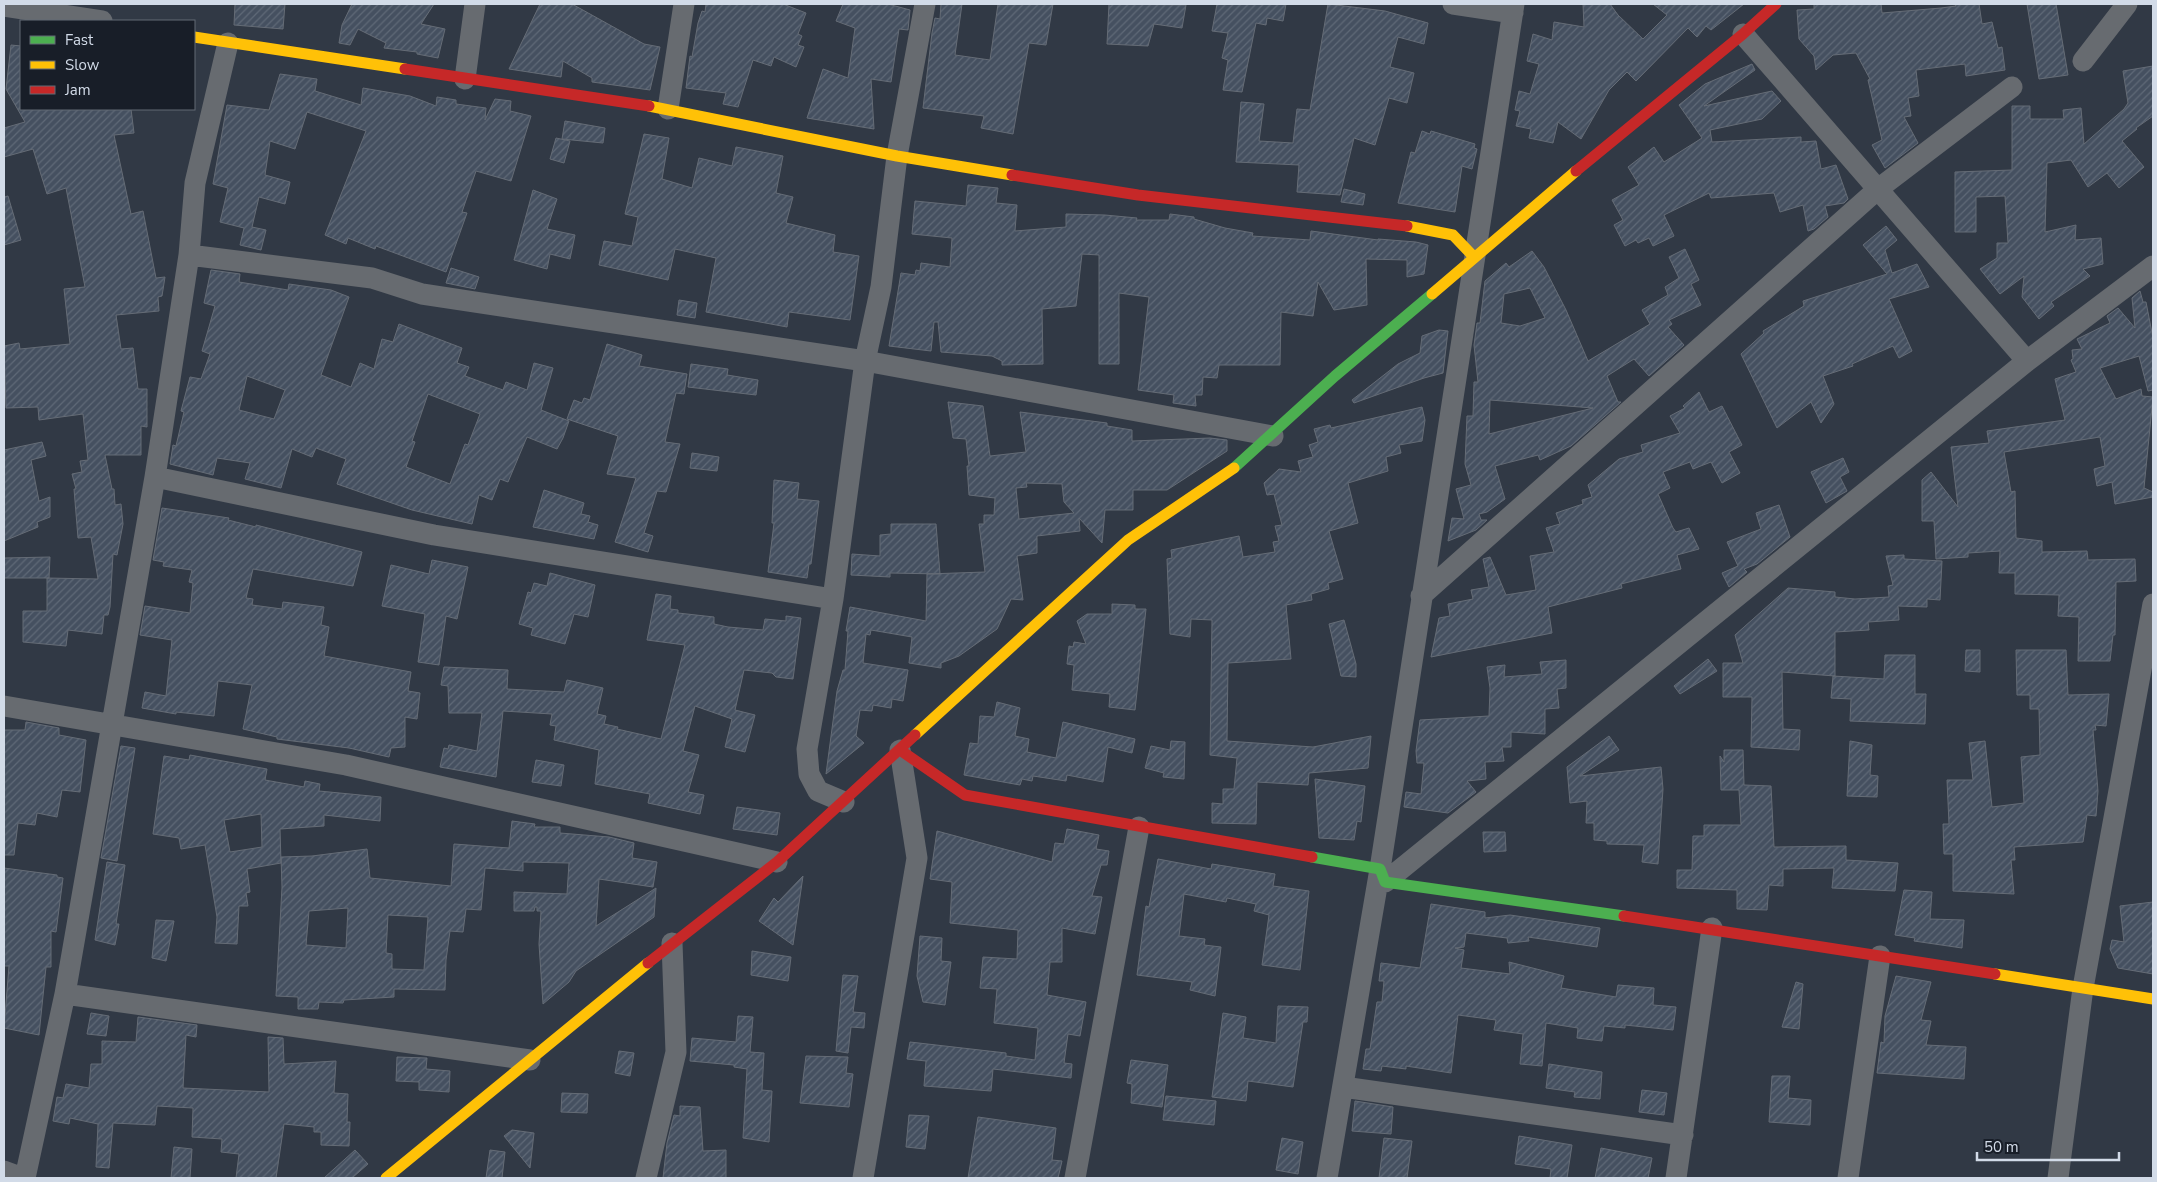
<svg xmlns="http://www.w3.org/2000/svg" width="2157" height="1182" font-family="'Nunito Sans',sans-serif">
  <defs>
    <pattern id="building-hatch" width="6" height="6" patternUnits="userSpaceOnUse" patternTransform="scale(1.25)"><rect width="6" height="6" fill="#455060"/><path d="M-1 1l2-2M0 6l6-6M5 7l2-2" fill="none" stroke="#5f6977"/></pattern>
  </defs>
  <rect width="100%" height="100%" fill="#313945"/>
  <!-- building -->
  <path fill="url(#building-hatch)" stroke="#656c76" fill-rule="evenodd" d="M235,4H285L283,29L234,25Z
    M352,4H434L421,24L445,29L438,58L417,54V52L384,48L386,43L358,29L350,45L339,43L342,25Z
    M540,4H572L644,44L660,47L650,90L592,82V78L563,61L561,77L509,69Z
    M706,4H783L806,13L798,34L802,36L798,45L804,47L796,67L774,57L771,66L753,60L738,107L723,104L726,93L686,88L690,56L692,57L698,23L702,11L705,12Z
    M843,4H888L910,10L908,30L899,29L891,82L871,79L874,129L807,118L823,69L848,78L855,28L836,21Z
    M941,4H962L955,55L990,60L998,4H1053L1046,45L1029,43L1013,134L981,128L984,116L923,108L932,33L935,18L940,19Z
    M1109,4L1186,5L1182,28L1154,24L1148,46L1107,44Z
    M1217,4H1286L1283,21L1267,18L1266,25L1256,23L1242,92L1223,90L1228,60L1222,58L1228,33L1212,31Z
    M1328,4L1385,11L1428,23L1424,44L1398,37L1390,67L1414,73L1407,103L1389,98L1375,145L1354,138L1340,195L1297,192L1299,165L1236,162L1241,102L1264,104L1259,141L1293,143L1297,109L1310,110Z
    M1583,4H1610L1618,15L1643,39L1667,15L1653,4H1744L1711,30L1706,26L1697,37L1688,28L1636,81L1627,72L1609,90L1581,139L1558,122L1553,143L1529,138L1531,129L1516,126L1520,111L1515,110L1519,91L1530,94L1539,64L1527,61L1533,34L1552,40L1554,22L1584,27Z
    M1814,4H1881L1882,13L1941,8L1956,6L1955,4H1979L1982,24L1992,22L1998,48L2002,47L2005,70L1966,76L1965,64L1916,70L1919,96L1908,98L1911,116L1904,117L1918,143L1885,168L1872,145L1882,140L1868,80L1870,79L1856,53L1833,55L1816,70L1814,56L1799,39L1797,10L1814,9Z
    M2027,4H2056L2068,75L2039,79Z
    M11,45L21,46V109H131L134,133L114,135L131,214L143,211L156,278L165,277L162,296L158,297L159,311L116,315L121,349L133,348L138,389H147V427L141,426V455H105L112,489H114L115,505L121,504L123,524L117,555L113,554L110,607L108,615H104L102,634L68,630L66,646L23,642V611H47V578L98,579L91,537L78,538L74,489H76L72,474L82,472L80,461L88,460L83,414L39,420L38,407L6,408L4,346L19,343L20,349L70,344L64,289L85,287L66,188L47,194L33,149L4,157V128L25,122L6,89Z
    M1752,64L1755,70L1704,106L1772,91L1781,101L1762,119L1710,130L1712,142L1801,137V142L1816,141L1821,169L1836,165L1848,199L1844,203L1825,206L1828,217L1814,229L1808,231L1803,205L1780,212L1774,193L1711,198L1709,193L1664,215L1674,236L1653,246L1649,238L1638,243L1636,240L1625,246L1614,225L1623,220L1612,200L1639,185L1628,167L1654,147L1664,162L1702,138L1679,105L1705,84Z
    M2153,66V116L2136,128L2137,129L2122,141L2144,167L2119,188L2107,173L2088,187L2071,160L2047,163L2045,232L2076,225L2075,240L2101,238L2103,264L2083,269L2090,276L2051,302L2054,306L2039,319L2022,297L2024,276L2000,294L1980,269L1997,258V243H2008L2005,196L1976,197V232H1955V172L2012,170V106H2030V119H2064L2063,110L2081,108L2084,144L2124,109L2128,103L2123,71Z
    M280,74L317,79L315,91L361,105L363,88L410,96L436,106L437,97L456,100V104L486,108L485,120L495,99L511,101L510,111L531,116L511,181L476,171L462,212L467,213L446,272L376,246L375,249L348,238L346,244L325,235L366,131L307,112L295,149L270,141L265,175L290,182L285,204L259,197L252,227L266,230L261,250L240,245L244,228L220,222L228,188L213,184L227,105L269,110Z
    M565,121L605,128L603,143L562,139Z
    M1422,131L1430,134L1431,131L1475,144L1474,148L1477,149L1472,169L1462,166L1455,212L1398,203L1411,152L1415,153Z
    M644,134L669,138L662,179L692,188L699,158L732,166L736,147L783,156L776,193L793,197L786,223L835,235L833,252L859,256L850,320L789,312L787,327L706,312L716,258L675,249L668,280L599,265L604,241L632,246L638,217L625,214Z
    M556,138L570,141L564,163L550,159Z
    M968,185L998,188L996,203L1017,205L1015,231L1066,227V214L1105,215L1137,218L1136,220H1169L1170,214L1194,217V219L1225,228L1253,233L1252,236L1310,240L1311,231L1378,240V239L1416,242L1428,245L1424,274L1407,277V260L1366,259L1367,305L1334,310L1318,282L1313,316L1281,312L1280,365H1219L1217,378L1203,377L1202,395H1195L1196,406L1173,403L1174,395L1138,390L1149,297L1119,293V364H1099V255L1082,254L1076,306L1042,309L1043,364L1002,365V361L992,356L941,352L938,322H934L931,351L889,346L901,273L915,275L916,270L920,271L921,263L950,267L952,238L912,234L915,201L966,206Z
    M1344,189L1365,194L1363,205L1341,202Z
    M533,190L557,199L547,229L575,235L570,259L550,254L547,269L514,260Z
    M8,196L21,240L4,245V197Z
    M1886,226L1897,240L1885,250L1892,273L1917,264L1929,287L1889,299L1912,351L1899,358L1893,346L1852,364L1853,366L1823,376L1834,404L1821,423L1811,402L1777,428L1741,354L1764,333L1763,331L1804,306L1803,301L1887,274L1863,245Z
    M1685,249L1699,280L1691,284L1701,305L1669,320L1672,324L1668,327L1684,345L1649,376L1634,359L1607,376L1618,402H1621L1571,446L1540,460L1538,455L1495,466L1505,499L1487,512L1479,514L1481,520H1487L1476,530L1448,541L1452,518L1464,519L1456,489L1471,485L1465,464L1467,416H1473L1474,382H1478L1474,345L1477,323H1480L1485,281L1506,263L1509,267L1532,251L1544,267L1566,310L1588,361L1650,324L1642,310L1668,295L1665,287L1679,278L1669,257ZM1530,288L1545,318L1520,326L1501,323L1504,294ZM1490,400L1593,408L1489,434Z
    M451,268L479,277L475,289L446,283Z
    M211,270L240,274L239,282L288,290L289,284L331,290L349,297L321,375L351,387L360,363L374,369L382,339L393,342L399,324L462,348L457,363L469,367L465,376L503,390L506,382L527,390L534,363L553,368L541,410L569,421L563,438L557,449L527,437L508,482L500,479L492,500L479,495L472,524L412,510L337,484L346,459L316,448L312,457L292,449L281,488L245,479L250,463L217,458L213,475L170,464L173,445L176,446L184,412L181,411L190,377L201,379L210,354L202,351L215,306L204,303ZM247,376L285,390L274,419L239,410ZM428,394L480,414L468,445L465,444L450,484L406,467L415,442L412,441Z
    M2140,291L2143,302H2146L2153,338V390L2148,391L2139,356L2100,368L2116,399L2141,389L2142,396L2153,397L2144,488L2153,492V497L2115,504L2112,482L2097,486L2094,469L2105,466L2100,437L2004,452L2011,492L2015,491L2016,538L2042,541V552L2087,551L2088,560L2135,559L2136,581L2116,582L2115,635H2113L2110,661H2078L2079,617L2058,616L2059,595L2015,594V573H1999L2000,551L1968,553V557L1936,559L1934,521H1922V480L1931,472L1958,507L1951,447L1989,443L1987,431L2065,420L2055,379L2076,372L2071,360L2073,359L2072,350L2082,349L2077,339L2110,323L2107,316L2118,308L2135,328L2132,298Z
    M679,300L697,303L695,318L677,315Z
    M1439,330L1448,331L1443,373L1424,378L1354,403L1352,400L1398,364L1420,353L1422,336Z
    M607,344L642,355L639,366L687,374L684,394L676,393L665,442L680,444L666,492L657,491L644,533L653,536L648,552L615,542L636,478L607,474L618,436L567,419L574,400L582,403L584,398L590,400Z
    M691,364L728,369L727,375L758,380L756,395L688,387Z
    M1699,392L1709,412L1722,406L1742,445L1729,452L1740,473L1722,483L1711,462L1693,469L1690,462L1663,472L1670,488L1658,494L1673,528L1676,532L1689,528L1699,549L1677,555L1681,569L1621,584L1622,588L1548,607L1552,633L1431,657L1439,618L1450,616L1448,604L1473,599L1471,590L1489,587L1483,559L1490,557L1506,595L1536,590L1530,556L1554,552L1546,528L1560,524L1556,513L1583,504L1582,500L1592,497L1588,485L1619,459L1643,452L1641,445L1680,433L1670,416L1685,408L1683,406Z
    M948,402L983,406L990,456L1026,452L1020,412L1107,423V426L1132,430V441L1210,438L1227,440V451L1167,490H1133V510H1105L1102,543L1079,518L1080,531L1037,536V553L1017,556L1023,600L1011,599L997,629L959,656L941,663V668L909,663L912,637L871,630L870,635L866,634L863,663L908,670L903,701L892,699L891,708L873,705L872,711L860,710L856,736L864,743L826,774L837,691L843,670H845L848,631H846L850,607L926,621L927,574L985,572L979,524H984V515H994L995,498L969,495L967,466H969L966,439L953,438ZM1026,483L1062,484L1064,502L1074,513L1019,519L1016,488L1027,487Z
    M1422,407L1425,420L1422,441L1399,445L1401,453L1386,457L1388,471L1348,483L1358,523L1329,531L1343,579L1328,583L1329,589L1311,594L1312,600L1286,605L1291,659L1228,663L1227,741L1313,747L1371,736L1368,768L1309,773L1308,785L1257,782L1256,824L1212,823V803L1223,804V789H1234L1237,758L1210,755L1212,620L1191,619L1190,637L1170,634L1167,559L1172,558L1171,550L1239,536L1243,557L1275,552L1273,542L1279,541L1275,526L1282,525L1274,494L1267,495L1264,483L1279,469L1301,472L1298,461L1313,457L1309,445L1318,442L1314,429L1330,425L1331,428Z
    M42,442L46,456L31,460L39,501L50,497V517L37,522L38,527L4,541V450Z
    M692,453L719,457L717,471L690,468Z
    M1843,458L1849,472L1840,477L1847,491L1826,503L1811,472Z
    M774,480L799,483L797,499L819,501L811,564H809L807,578L768,572L774,523H772Z
    M544,490L584,503L581,514L590,516L588,522L598,525L594,539L533,527Z
    M1779,505L1790,537L1757,564L1744,569L1747,572L1729,587L1722,573L1738,566L1727,542L1761,529L1756,513Z
    M162,508L229,518L228,520L256,527V525L362,552L353,586L253,569L246,598L253,599L252,605L282,609L283,602L324,607L321,625L329,627L324,656L411,672L408,691L420,693L417,719L405,717V747L391,748L389,757L349,748L277,739V737L243,729L252,685L218,681L214,716L176,712V714L142,708L145,692L166,696L172,640L140,635L145,606L190,613L193,583L189,582L192,570L163,566L164,562L153,560Z
    M891,524H936L940,574L890,573V577L851,575L852,554L880,556V535L891,534Z
    M1904,555V559L1942,561L1940,600L1927,599V607L1898,606L1899,620L1868,622L1869,630L1835,632V676L1782,672L1783,729L1800,730L1799,750L1751,747L1752,697H1723V663H1743L1735,635L1788,588L1835,592V597L1855,599L1889,597L1888,586L1893,585L1886,556Z
    M50,557L49,578H4V558Z
    M432,560L468,567L457,619L446,616L439,665L418,662L425,614L382,606L391,565L429,574Z
    M550,573L595,585L588,617L574,614L565,644L531,635L533,628L519,624L528,592L531,593L534,583L547,586Z
    M656,594L671,596L670,609L678,610V613L714,617V624L728,627L763,630L765,619L786,621V616L801,618L793,679L776,677L772,673L744,670L735,710L755,715L745,752L725,747L732,719L695,706L683,751L699,755L688,792L704,795L700,814L648,803L650,794L595,784L599,750L554,740L556,726L550,725L552,714L503,711L496,777L440,767L444,748L448,749L449,745L477,751L482,713H449L448,686L441,685L444,667L508,670L507,689L564,692L567,680L603,688L597,714L606,716L604,724L618,727L617,729L661,739L685,645L647,640Z
    M1112,604L1135,605V609H1146L1135,710L1109,707L1110,694L1072,690L1074,665L1067,664L1069,646L1073,647L1074,642L1086,644L1077,621L1087,614H1112Z
    M1344,620L1356,664V677L1341,676L1329,624Z
    M1966,650H1980V672L1965,671Z
    M2016,650H2066L2068,695L2109,694L2106,726L2095,725L2096,730H2093L2098,791L2096,816L2087,815L2083,842L2014,847L2015,860H2011L2014,894L1953,891V854H1944L1943,824H1949L1947,780H1973L1969,743L1985,741L1992,807L2024,803L2021,757L2040,755L2039,709H2030V695H2017Z
    M1885,655H1915V694H1926L1925,724L1850,721L1851,699L1831,698L1833,676L1884,679Z
    M1708,659L1717,671L1680,694L1674,686Z
    M1566,660V688L1557,689L1559,708L1545,709V734L1511,732V747H1502L1504,761L1485,762L1486,779L1467,781L1476,792L1448,813L1404,807L1406,792L1421,794L1424,763H1417L1416,751L1420,720L1489,716L1490,688L1487,667L1505,665L1504,677L1542,674L1540,662Z
    M997,702L1020,708L1015,736L1029,739L1027,752L1056,758L1063,722L1135,739L1132,753L1108,747L1103,782L1067,775L1066,781L1033,776L1032,781L1022,779L1020,785L964,775L970,743L978,744L980,716L994,717Z
    M26,722L59,728V735L86,740L80,792L62,790L57,817L37,813L35,825L18,823L14,855H4V730H25Z
    M1609,736L1619,750L1580,776L1661,767L1663,789L1658,864L1642,862L1644,845L1607,844V841L1594,840V823H1586L1587,801L1570,803L1567,767Z
    M1171,741L1185,742L1184,779L1163,777L1164,773L1145,768L1151,746L1170,750Z
    M1850,741L1872,745L1870,775L1878,776L1877,797L1847,796Z
    M121,746L135,748L117,861L101,858Z
    M1724,750H1743L1744,785L1771,786L1774,847L1846,846V860L1898,863L1895,891L1832,888L1834,868L1783,869V886L1769,885L1767,910L1737,909V890L1677,888V870H1692L1693,836H1704V825H1741L1739,790H1721L1720,756L1724,762Z
    M190,755L267,769L265,780L304,787L305,781L320,784L319,791L381,797L380,821L324,815V826L280,829L281,863L247,869L250,892L246,893L248,906H239L237,944L215,943L217,917L205,845L181,849L179,838L153,834L164,756L189,760ZM261,814L262,847L230,852L224,820Z
    M536,760L564,765L561,786L532,782Z
    M1315,779L1365,786L1361,822L1357,821L1354,840L1319,838Z
    M737,807L780,813L777,835L733,829Z
    M512,821L535,824L534,827H560V833L609,837L634,843L632,858L657,862L653,887L599,879L596,926L656,888L654,917L576,971L569,982L543,1004L539,944L541,911H537V907H535L534,911H514V892L567,894L569,863L523,862V871L485,868L481,910L466,909L463,932L450,931L446,960L445,990L394,989V997L344,1000L343,1003L319,1002L318,1009H298V997L276,996L282,887L281,857L312,856L367,849L370,878L451,886L454,844L509,848ZM348,908L346,948L306,945L309,911ZM388,915L428,917L424,970L392,969V954L386,953Z
    M1067,829L1099,835L1096,849L1109,851L1107,865H1101L1092,896L1102,897L1095,934L1062,928V962H1050L1047,995L1086,1002L1080,1036L1068,1034L1064,1063L1072,1064L1071,1078L993,1069L991,1091L924,1086L926,1061L907,1059L910,1042L1006,1053V1056L1035,1060L1038,1028L994,1023L997,989L980,988L983,957L1017,959L1018,930L950,923L952,882L930,879L937,831L1052,862L1055,843L1064,844Z
    M1483,832H1505L1506,851L1484,852Z
    M1158,859L1211,869L1212,864L1275,874L1273,886L1309,891L1300,970L1262,965L1269,915L1254,911L1256,904L1227,898L1226,902L1184,894L1179,936L1205,939L1204,945L1221,947L1215,996L1190,990L1192,982L1137,975L1146,906L1149,907Z
    M107,862L125,865L116,924H119L115,945L95,940Z
    M4,868L57,875V877L63,878L56,932L51,931V967H46L39,1035L4,1028L9,966H4Z
    M803,876L793,945L759,921L774,898L778,902Z
    M1904,890L1932,892L1930,919L1964,920L1962,948L1914,941L1915,938L1895,935Z
    M2153,902V974L2118,968L2110,949L2112,940L2124,942L2120,906Z
    M1431,904L1485,912V918L1510,915L1600,928L1597,947L1528,937L1529,941L1508,943L1507,938L1466,933L1464,947L1455,948L1464,950L1461,968L1510,974L1509,962L1564,976L1561,988L1616,997L1618,985L1654,988L1653,1005L1676,1007L1673,1030L1625,1025V1028L1604,1026L1602,1041L1577,1038L1578,1028L1546,1023L1542,1066L1520,1064L1523,1034L1494,1030L1496,1020L1458,1015L1451,1073L1406,1066V1069L1382,1066L1381,1071L1363,1069L1366,1049H1370L1377,1002H1382L1384,981H1379L1381,963L1420,968Z
    M156,920L174,921L166,961L152,958Z
    M920,936L942,938L941,961L951,962L945,1005L923,1002L917,976Z
    M752,951L791,957L788,981L751,975Z
    M843,975L858,976L853,1012L865,1013L864,1028L851,1027L848,1053L836,1051Z
    M1896,976L1931,982L1921,1020L1931,1021L1926,1045L1966,1047L1964,1079L1877,1073L1881,1042L1884,1043L1885,1016Z
    M1796,982L1803,984L1799,1029L1782,1027Z
    M1278,1006L1308,1007L1307,1022H1303L1293,1087L1248,1081L1246,1101L1212,1097L1223,1013L1246,1017L1243,1038L1276,1043Z
    M91,1013L109,1016L106,1036L87,1034Z
    M738,1016L753,1017L750,1052L764,1053L762,1090L772,1091L769,1142L743,1138L747,1069L734,1067V1065L690,1061L692,1038L736,1042Z
    M138,1017L197,1025L196,1037L186,1035L183,1088L269,1092L268,1037L283,1038L284,1064L336,1061L334,1093L348,1094L347,1122H350L349,1146L321,1145V1132H314V1127L284,1124L276,1178H236L239,1154L221,1152L222,1139L192,1137L193,1108L157,1106L155,1125L113,1123L109,1168L96,1167L98,1124L70,1118L69,1124L53,1121L57,1097L63,1098L66,1084L89,1088L91,1064H102V1041L136,1042Z
    M619,1051L634,1053L630,1076L615,1073Z
    M806,1056L848,1057L846,1073L853,1074L849,1107L800,1103Z
    M397,1057L427,1058L426,1069L450,1071L449,1092L419,1090V1082L396,1081Z
    M1131,1060L1168,1065L1162,1107L1131,1103L1132,1084L1127,1083Z
    M1549,1064L1602,1072L1600,1099L1574,1097L1575,1092L1546,1088Z
    M1772,1076H1790L1788,1098L1811,1100L1810,1125L1769,1122Z
    M1642,1090L1667,1093L1664,1115L1639,1112Z
    M562,1093L588,1094L587,1113L561,1112Z
    M1166,1096L1216,1101L1214,1125L1163,1120Z
    M1355,1101L1393,1107L1391,1134L1352,1131Z
    M680,1106L700,1107L703,1151L726,1150V1178H663L667,1143L674,1115L680,1116Z
    M909,1115L929,1116L925,1149L906,1147Z
    M978,1117L1056,1128L1052,1160L1062,1161L1058,1178H968Z
    M512,1130L534,1133L530,1168L504,1136Z
    M1519,1136L1572,1145L1567,1178H1550L1551,1169L1515,1164Z
    M1282,1138L1303,1142L1298,1174L1276,1170Z
    M1384,1138L1412,1141L1407,1178H1379Z
    M174,1147L192,1149L190,1178H171Z
    M1601,1148L1652,1158L1648,1178H1595Z
    M355,1150L368,1164L352,1178H324Z
    M490,1150L505,1152L502,1178H486Z"/>
  <g fill="none" stroke-linecap="round" stroke-linejoin="round">
    <!-- street -->
    <path stroke="#676b70" stroke-width="21" d="M1453,4L1513,13
      M4,6L102,21
      M1743,34L2027,361
      M2083,61L2127,4
      M465,79L475,4
      M668,109L684,4
      M189,255L372,278L422,294L865,361L1273,436
      M155,477L434,535L833,599
      M1421,596L1878,189L2012,87
      M4,706L346,765L777,862
      M844,802L818,791L809,774L807,749L833,599L865,361L881,287L897,156L925,4
      M1385,882L2027,361L2153,266
      M65,994L530,1060
      M1343,1087L1683,1135
      M4,1171L23,1178
      M25,1178L65,994L155,477L189,255L195,183L228,43
      M646,1178L676,1052L672,943
      M863,1178L917,858L900,750
      M1075,1178L1139,827
      M1327,1178L1380,869L1514,4
      M1676,1178L1712,928
      M1848,1178L1880,956
      M2058,1178L2083,988L2153,604"/>
    <!-- fast -->
    <path stroke="#4caf50" stroke-width="11" d="M1234,468L1335,376L1432,294
      M1312,857L1380,869L1385,882L1624,916"/>
    <!-- slow -->
    <path stroke="#ffc107" stroke-width="11" d="M194,37L405,69
      M649,106L897,156L1012,175
      M1407,226L1453,235L1474,257
      M1432,294L1576,171
      M915,735L1128,540L1234,468
      M1995,974L2153,999
      M386,1178L648,963"/>
    <!-- jam -->
    <path stroke="#c62828" stroke-width="11" d="M405,69L649,106
      M1576,171L1743,34L1776,4
      M1012,175L1138,195L1407,226
      M900,750L965,795L1312,857
      M1624,916L1995,974
      M648,963L777,862L915,735"/>
  </g>
  <!-- border -->
  <rect width="2157" height="1182" fill="none" stroke="#d2dbe8" stroke-width="10"/>
  <!-- legend -->
  <rect x="20" y="20" width="175" height="90" fill="#181e28" stroke="#626a75"/>
  <rect x="30" y="36" width="25" height="8" fill="#4caf50" stroke="#626a75"/>
  <text x="65" y="45" font-size="15" fill="#d2dbe8">Fast</text>
  <rect x="30" y="61" width="25" height="8" fill="#ffc107" stroke="#626a75"/>
  <text x="65" y="70" font-size="15" fill="#d2dbe8">Slow</text>
  <rect x="30" y="86" width="25" height="8" fill="#c62828" stroke="#626a75"/>
  <text x="65" y="95" font-size="15" fill="#d2dbe8">Jam</text>
  <!-- scale -->
  <path d="M1977 1152v8h142v-8" fill="none" stroke="#d2dbe8" stroke-width="2.5"/>
  <text x="1984" y="1152" font-size="15" fill="#d2dbe8" stroke="#181e28" stroke-width="4" paint-order="stroke">50 m</text>
</svg>
